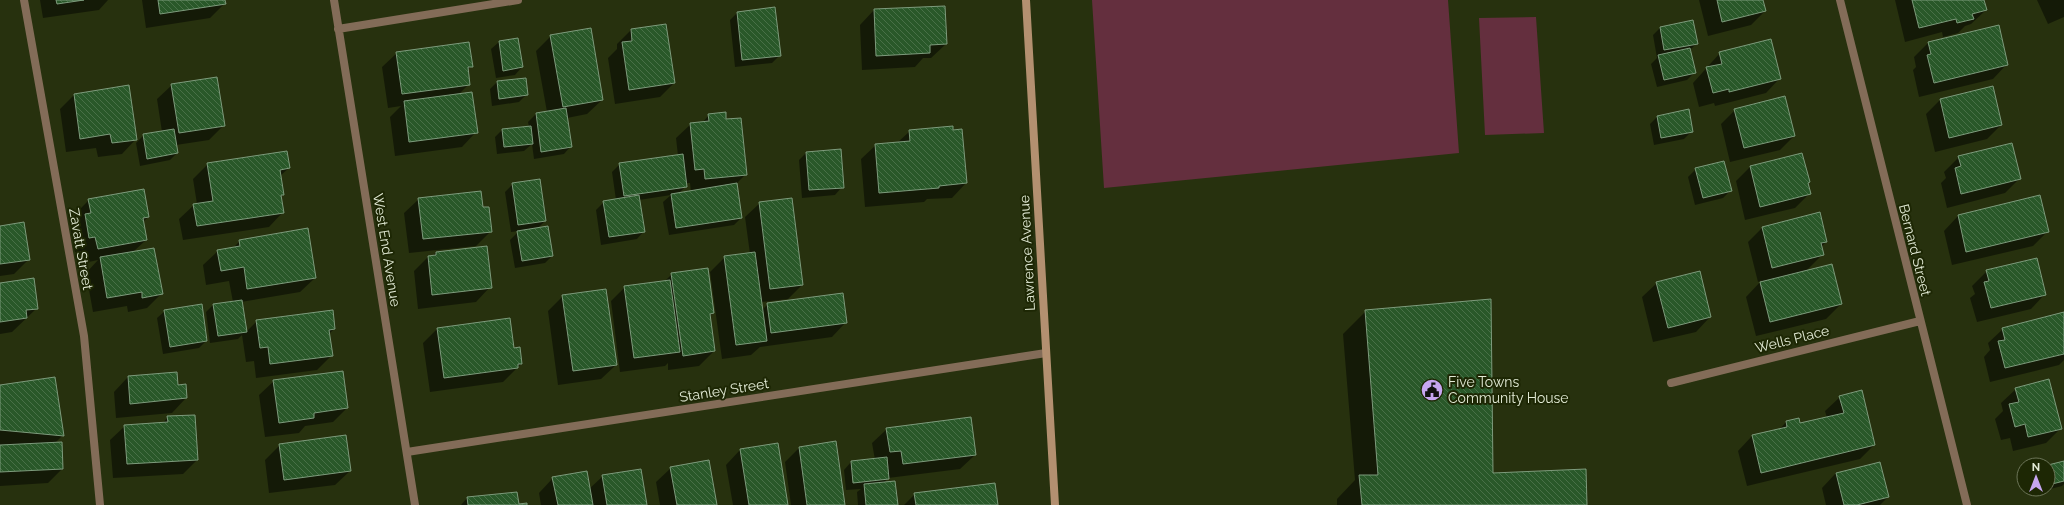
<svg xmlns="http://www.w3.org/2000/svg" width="2064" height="505" font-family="Raleway,sans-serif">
  <defs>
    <pattern id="building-back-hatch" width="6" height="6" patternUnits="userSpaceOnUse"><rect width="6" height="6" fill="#295829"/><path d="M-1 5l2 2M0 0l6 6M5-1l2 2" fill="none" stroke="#487047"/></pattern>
  </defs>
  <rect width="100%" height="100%" fill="#27310e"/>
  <!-- pitch -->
  <path fill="#642f3e" d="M1092,0H1448L1459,153L1104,188Z
    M1536,17L1544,133L1485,135L1479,18Z"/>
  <!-- shadow -->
  <path fill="#0007" fill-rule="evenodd" d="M40,0H108L99,10L43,18Z
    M142,0H224V4L210,18L146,28Z
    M1699,0H1762L1765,11L1751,25L1708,36Z
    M1895,0H1983L1986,10L1971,24L1965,26L1958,33L1943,37L1942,32L1905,42Z
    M2037,0H2064V17L2048,24Z
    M944,7L946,44L931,58H923L915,67L862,70L860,25L874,10Z
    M737,13L779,56L772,63L735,67L730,20Z
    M1660,28L1697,43L1690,50L1695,72L1687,80L1657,87L1651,64L1657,58L1653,35Z
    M631,30L674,83L660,97L615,104L608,58L617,49V44Z
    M551,36L602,100L587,114L567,118L571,146L564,154L534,159L532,144L524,151L497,154L495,137L502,130L529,127L528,122L536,114L547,112L536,51Z
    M517,39L522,67L515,75L496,78L491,49L499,42Z
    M1928,43L2007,64L1993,79L1919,97L1913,70L1916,67L1914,57Z
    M397,53L472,66L467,70L469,84L458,95L476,132L462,147L395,156L390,117L401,106L388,108L382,67Z
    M1720,53L1780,78L1766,93L1715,106L1714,103L1699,107L1693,83Z
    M497,82L527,94L519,102L492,106L490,89Z
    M172,85L224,125L209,140L176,145L177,153L170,160L140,166L136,143L144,135L162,132L157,99Z
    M74,95L136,139L122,154L98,157L96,148L66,152L60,109Z
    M1940,100L2001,125L1987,139L1935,152L1926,114Z
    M1735,110L1794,136L1780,150L1730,162L1721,124Z
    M1688,111L1692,131L1684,139L1654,145L1650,124L1657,117Z
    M709,115L725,120L746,174L736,184L741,218L734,225L669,235L663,202L671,195L639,200L644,231L637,239L601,245L596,210L604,202L616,200L612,172L620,164L678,156L676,138L691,124L702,123ZM686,183H690L691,192L679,193L686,186Z
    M910,131L966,183L952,198L927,199L924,202L865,207L861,159L876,145L897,143Z
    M806,153L842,187L835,195L802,198L799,160Z
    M1802,154L1809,194L1795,208L1745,220L1736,181L1750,167Z
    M1959,157L2019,179L2005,193L1947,208L1941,183L1946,178L1944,172Z
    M208,164L289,168L280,176L283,212L269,227L183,240L179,219L194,205L197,204L193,179Z
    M1696,169L1730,191L1723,198L1695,205L1688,177Z
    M513,184L545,221L537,229L552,256L545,263L515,268L510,240L519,231L511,232L505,192Z
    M2039,197L2048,231L2033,246L1952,265L1944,231L1958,216Z
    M419,199L482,208L491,231L476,246L409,253L404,213Z
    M89,200L148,217L143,222L146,240L133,252L161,294L147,308L128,312L127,306L93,312L86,273L98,260L84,263L81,251L75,252L71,230L76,224L75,214Z
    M760,203L802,285L788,299L761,302L762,310L768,304L846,322L832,337L760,347L751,355L722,359L710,272L725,257L750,254L745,217Z
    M1819,213L1826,242L1821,247L1823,254L1806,271L1841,304L1826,319L1756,336L1746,297L1762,280L1758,282L1748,242L1762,228Z
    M0,227L29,259L14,274L0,276Z
    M240,241L315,278L300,292L241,302L246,332L257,321L334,329L329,334L332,355L317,370L256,378L254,361L246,362L242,335L238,339L210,343L206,312L213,305L233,302L229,281L206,285L203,265L218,251L232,249Z
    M486,247L490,287L476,302L418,309L414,271L428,257H432L436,252Z
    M1987,271L2045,294L2031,309L1977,322L1970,298L1975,294L1972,286Z
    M672,274L713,313L709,317L714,351L699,366L668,370V363L665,366L620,372L611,301L625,287L665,281Z
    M1657,283L1710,317L1696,332L1653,342L1642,297Z
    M0,284L37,308L12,332L0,334Z
    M563,296L616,365L601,379L558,385L548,311Z
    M165,311L206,341L199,348L163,354L157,318Z
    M1366,311L1492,474L1586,505H1337V499L1355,480L1343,334Z
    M2064,313V360L2059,365L1990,382L1984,357L1990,350L1988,343L2003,329Z
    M437,329L513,349L521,364L503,382L430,392L423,343Z
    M128,377L177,386L185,385L186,398L172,413L116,418L114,392Z
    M274,381L347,408L333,422L305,426L299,433L265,437L259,395Z
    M0,386L63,435L55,443L62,469L48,483L0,486Z
    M2016,389L2061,428L2046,443L2013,451L2010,438L2001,440L1995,419L2003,411L2001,403Z
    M1840,397L1874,445L1860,459L1747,486L1738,451L1752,436L1779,430L1786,422L1799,425L1827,418L1825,411Z
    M168,417L197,460L183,474L113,478L110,440L125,426L162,424Z
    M887,429L975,455L960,469L888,478L884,483L897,505H858L857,492L861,489L846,490L844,470L851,462L875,460L872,443Z
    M280,445L350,471L335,485L269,493L265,460Z
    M799,448L844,505H791L785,462Z
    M740,450L787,505H733L726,465Z
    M2064,462V484L2062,486L2035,493L2034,489H2048V466Z
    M671,468L716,505H660L656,482Z
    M1836,473L1888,497L1880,505H1826L1822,488Z
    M603,476L646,505H541L539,493L553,478L589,489Z
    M915,494L996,505H904Z
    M467,498L518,505H526H461Z"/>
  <!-- building -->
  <path fill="url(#building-back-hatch)" stroke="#7d9b7c" d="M56,0H84L57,4Z
    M158,0H225L226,4L160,14Z
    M1717,0H1763L1766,11L1722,22Z
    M1912,0H1984L1987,10L1972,14L1974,19L1957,23L1956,19L1919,28Z
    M945,6L947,44L930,45V53L876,56L874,9Z
    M775,7L781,56L742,60L737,12Z
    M1693,20L1698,44L1664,50L1660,27Z
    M666,24L675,83L629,90L622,42L632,41L631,29Z
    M1999,25L2008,65L1934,83L1927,55L1931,54L1928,42Z
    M591,28L603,100L563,107L550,35Z
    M518,38L523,67L503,71L499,41Z
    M1771,39L1781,79L1729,92V89L1713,93L1706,67L1722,64L1719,52Z
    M469,42L473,67H468L470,85L402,94L396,52Z
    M1690,48L1696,73L1664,80L1658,55Z
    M217,77L225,126L179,133L171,84Z
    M526,78L528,95L499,99L497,81Z
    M129,85L137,140L112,143L110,134L80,139L74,94Z
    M1993,86L2002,125L1949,138L1940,99Z
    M472,92L478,133L409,142L404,101Z
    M1785,96L1795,136L1744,148L1734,109Z
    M566,108L572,147L541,152L536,113Z
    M1689,109L1693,132L1661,138L1657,116Z
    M726,112V119L741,118L747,175L705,179L704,169L695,170L690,123L709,121L708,114Z
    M531,126L533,144L504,147L502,129Z
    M953,126V130L962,129L967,183L939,186V188L879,193L875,144L910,141L909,130Z
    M174,129L178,153L147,159L143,134Z
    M2012,143L2021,179L1961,194L1955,168L1961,166L1958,156Z
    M841,149L844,188L809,190L806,152Z
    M287,151L290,168L280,170L284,195H281L284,213L197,226L193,204L213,201L207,163Z
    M1802,153L1810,182L1808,183L1811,194L1760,207L1750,166Z
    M683,154L687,187L624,196L619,163Z
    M1724,161L1732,191L1703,198L1695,168Z
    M540,179L546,221L518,225L512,183Z
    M737,183L742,218L676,228L671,194Z
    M144,189L149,217L143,218L147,240L98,249L95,237L89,238L85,214L91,213L88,199Z
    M481,191L483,207H489L492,232L423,239L418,198Z
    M639,195L645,232L609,237L603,201Z
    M2040,195L2049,232L1966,252L1958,215Z
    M792,198L803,285L770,289L759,202Z
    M1820,212L1827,242L1821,243L1824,255L1772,268L1762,227Z
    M24,222L30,260L0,264V226Z
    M548,226L553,256L522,261L517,231Z
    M308,228L316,278L247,289L244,267L221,271L217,250L240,246L239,240Z
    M487,246L492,288L432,295L428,256L436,255V252Z
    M154,248L163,294L142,298V292L107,298L100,257Z
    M755,252L767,341L736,345L724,256Z
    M2037,258L2046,295L1991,308L1984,282L1989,281L1986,270Z
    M1832,264L1842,304L1770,322L1760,282Z
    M708,268L714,313L710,314L715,351L683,356L671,273Z
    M1700,271L1711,317L1668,328L1656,282Z
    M34,278L38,309L26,310L27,318L0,322V283Z
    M670,280L680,352L634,358L624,286Z
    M606,289L617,365L573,371L562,295Z
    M843,293L847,323L771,333L767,303Z
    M1491,299L1493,473L1586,469L1587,505H1362L1359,475H1378L1365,310Z
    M242,300L247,332L218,336L213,304Z
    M202,304L207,341L170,347L164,310Z
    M333,310L335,329L329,330L333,356L270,364L268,347L260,348L256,320Z
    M2064,312V354L2005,368L1998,341L2005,340L2002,328Z
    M510,318L514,348L520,347L522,364H518V368L444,378L437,328Z
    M343,371L348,408L314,413V418L279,423L273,380Z
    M177,372L178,385L186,384L187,398L130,404L128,376Z
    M55,377L64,436L0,430V385Z
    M2049,379L2062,429L2028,437L2025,424L2015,427L2009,404L2019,402L2015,388Z
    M1862,390L1875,445L1761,473L1752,435L1787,427L1786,421L1799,418L1800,423L1844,413L1839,396Z
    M195,415L198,460L127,464L124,425L168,422L167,416Z
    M971,417L976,455L903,464L901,451L890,452L886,428Z
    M346,435L351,471L284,480L279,444Z
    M836,441L845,505H807L799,447Z
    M62,442L63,469L0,472V445Z
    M778,443L788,505H749L740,449Z
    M887,457L889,479L853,483L851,461Z
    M709,460L717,505H677L670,467Z
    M2064,461V481L2048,485V465Z
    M1880,462L1889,497L1857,505H1844L1836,473Z
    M641,469L647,505H607L602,475Z
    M587,471L593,505H558L552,477Z
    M895,481L898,505H866L864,484Z
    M995,483L998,505H916L914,493Z
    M517,492L519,504L527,503V505H468L467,497Z"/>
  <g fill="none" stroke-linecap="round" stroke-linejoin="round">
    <!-- street -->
    <path stroke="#836c58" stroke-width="8" d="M24,0L84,336L100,505
      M334,0L415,505
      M1840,0L1967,505
      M338,29L518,0
      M1671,383L1920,321
      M407,452L1046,353"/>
    <!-- secondary -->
    <path stroke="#b39070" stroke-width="8" d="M1026,0L1055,505"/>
  </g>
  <!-- icons -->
  <defs>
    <g id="civic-disc" transform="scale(1.15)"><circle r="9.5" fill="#c6a6f0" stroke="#1d2704"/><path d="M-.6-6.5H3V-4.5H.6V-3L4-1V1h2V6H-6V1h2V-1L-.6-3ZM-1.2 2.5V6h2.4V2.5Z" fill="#111"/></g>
  </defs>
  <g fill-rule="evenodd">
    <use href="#civic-disc" x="1432" y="390"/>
  </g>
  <g text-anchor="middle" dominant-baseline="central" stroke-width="4" stroke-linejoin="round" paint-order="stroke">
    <!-- street labels -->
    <g font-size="14" fill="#e2ead5" stroke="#1d2704">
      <text transform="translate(81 249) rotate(80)">Zavatt Street</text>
      <text transform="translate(387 250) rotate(81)">West End Avenue</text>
      <text transform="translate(1915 250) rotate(76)">Bernard Street</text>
      <text transform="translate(1027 253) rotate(-93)">Lawrence Avenue</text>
      <text transform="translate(1792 339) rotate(-14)">Wells Place</text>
      <text transform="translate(724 390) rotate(-9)">Stanley Street</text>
    </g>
    <!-- poi labels -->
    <g font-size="14" fill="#e2ead5" stroke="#1d2704" text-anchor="start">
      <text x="1448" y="382">Five Towns<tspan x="1448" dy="16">Community House</tspan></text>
    </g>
  </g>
  <!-- north arrow -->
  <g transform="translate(2036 477)"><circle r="19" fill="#1d2704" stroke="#6c7558"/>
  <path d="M0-3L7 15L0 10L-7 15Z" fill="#c6a6f0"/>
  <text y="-6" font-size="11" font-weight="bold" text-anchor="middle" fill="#e2ead5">N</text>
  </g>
</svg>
